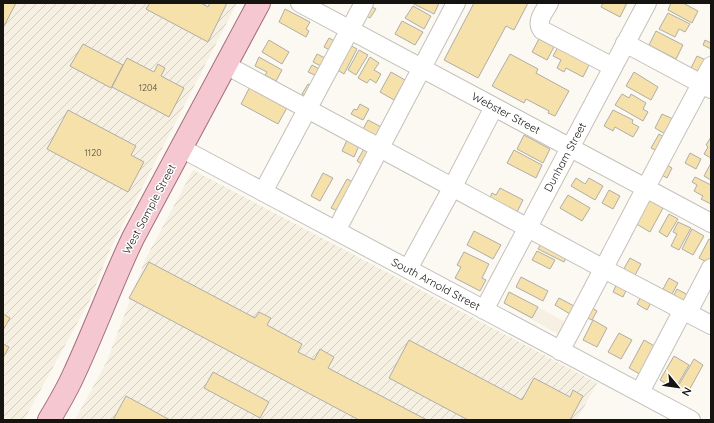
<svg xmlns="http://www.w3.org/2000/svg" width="714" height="423" font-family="Quicksand,sans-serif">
  <defs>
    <pattern id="industrial-furrows" width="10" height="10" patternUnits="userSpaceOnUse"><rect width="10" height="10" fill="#f5f0e2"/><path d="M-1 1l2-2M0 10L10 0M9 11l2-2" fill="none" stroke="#d1cdc1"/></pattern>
  </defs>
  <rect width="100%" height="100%" fill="#fcf9f3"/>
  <!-- built -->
  <path fill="#f5f0e2" d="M510,292L571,325L565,338L504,304Z"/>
  <!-- industrial -->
  <path fill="url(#industrial-furrows)" d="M3,3H237L118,234L107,256L91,298L24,420H3Z
    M193,170L597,383L577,420H75L107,361L145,260Z"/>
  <!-- building -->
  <path fill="#f6e1ab" stroke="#afada7" d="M3,3H16L3,28Z
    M150,3H201L208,7L210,3H227L208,42L146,9Z
    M412,3H439L434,14Z
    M474,3H528L514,30L506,26L478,78L444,60Z
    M603,3H627L620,17L601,7Z
    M671,3H683L698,11L692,23L668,10Z
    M368,5L376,9L370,18L363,14Z
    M413,6L431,16L424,29L405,18Z
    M285,9L310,22L306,29L309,31L306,37L279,22Z
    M668,13L690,24L685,32L679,29L675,37L659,29Z
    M402,21L423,32L415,45L395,34Z
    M656,31L683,45L676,59L649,45Z
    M329,38L340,44L335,53L324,47Z
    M539,39L554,47L547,60L532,52Z
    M269,40L289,52L282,64L262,52Z
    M705,40L711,43V49L703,45Z
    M560,43L592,59L583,77L566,68L564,72L557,68L561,60L553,56Z
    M83,44L123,65L111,88L70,66Z
    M348,44L357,49L344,74L334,68Z
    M359,50L368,55L356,75L348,70Z
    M317,54L327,59L323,67L313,62Z
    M510,54L538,69L536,73L569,91L555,116L548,113L549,111L526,99L524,103L492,86Z
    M697,56L710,62L702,76L690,70Z
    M259,57L282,70L276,81L265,75L267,72L255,66Z
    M370,57L379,63L374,70L381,74L376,83L370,79L367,83L358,78Z
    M127,58L154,72L158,64L165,68L161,76L184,88L169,117L112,87Z
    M312,65L321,70L317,76L308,72Z
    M391,72L405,80L394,100L380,92Z
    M634,72L658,87L651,100L626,86Z
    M252,83L289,104L278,124L241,104Z
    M308,84L315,88L309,98L302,94Z
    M622,94L629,98L631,94L646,103L643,109L648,112L643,121L615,105Z
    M360,104L369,109L363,120L351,114L354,109L357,110Z
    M68,110L136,146L131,155L144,162L128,192L47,149Z
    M613,110L633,120L632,123L639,127L633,137L615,127L613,131L604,126Z
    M662,114L673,119L665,134L655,128Z
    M368,120L383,128L376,141L361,133Z
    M659,134L669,140L662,153L651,148Z
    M524,135L550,149L543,163L517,149Z
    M711,137V158L704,154L708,147L706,145Z
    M347,140L359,146L354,157L342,151Z
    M365,147L371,151L363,165L357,161Z
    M514,150L542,165L536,178L507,163Z
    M690,153L701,159L696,169L685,163Z
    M711,163V180L704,176Z
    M665,164L672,168L667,178L660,174Z
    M323,173L333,178L320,201L311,196Z
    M695,177L711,185V204L701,199L703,196L694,191L697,185L692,182Z
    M576,178L585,184L589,178L603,186L595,200L571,186Z
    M347,179L357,184L342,213L331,208Z
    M500,188L523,200L516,214L489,200L492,193L496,195Z
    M609,190L620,196L613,209L602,203Z
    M568,195L590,208L582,221L560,208Z
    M645,198L663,208L650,232L633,222Z
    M669,214L678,219L667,237L659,232Z
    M678,222L691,228L679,250L671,246L677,234L673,232Z
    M692,229L704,236L693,255L682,249Z
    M474,231L501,245L493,259L467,245Z
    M544,238L568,254L564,262L538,249Z
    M709,239L711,240V261L710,264L699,258Z
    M537,251L555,260L550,269L532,260Z
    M464,252L489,264L482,278L486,280L480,291L455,278L461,267L457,265Z
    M630,258L641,264L633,279L622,272Z
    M149,262L255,318L259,312L271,318L267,325L302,344L298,352L314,360L320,349L334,357L328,368L427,420H359L129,298Z
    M521,277L548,291L543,301L516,287Z
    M669,278L678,283L672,294L663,289Z
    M619,279L629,284L623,297L613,292Z
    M677,289L688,295L683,305L672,299Z
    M509,292L538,307L532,318L504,303Z
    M643,293L653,299L647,310L637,304Z
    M559,298L574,306L570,314L555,305Z
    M589,306L597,311L592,320L583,316Z
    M3,314L10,318L3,330Z
    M593,320L607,328L597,347L583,340Z
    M619,333L632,340L621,359L608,352Z
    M409,340L522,400L534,378L570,397L573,390L583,396L570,420H468L389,378Z
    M644,340L658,348L643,376L629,368Z
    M3,344L9,347L3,358Z
    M674,356L689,365L675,389L660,380Z
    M694,359L703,365L687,394L677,388Z
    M213,372L269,402L260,418L204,388Z
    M126,396L170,420H113Z"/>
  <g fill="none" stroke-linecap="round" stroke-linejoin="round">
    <!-- minor casing -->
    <g stroke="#c3c1ba" stroke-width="20">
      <path id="minor" d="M300,3L711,223
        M549,3C545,11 535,21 542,30L613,67
        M625,43L711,89
        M226,65L604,269L711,325
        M181,148L691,420
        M263,192L364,3
        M336,231L456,3
        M408,269L450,192L494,107
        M484,310L647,3
        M688,312L711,268
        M560,351C611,256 659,160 711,66
        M640,392L683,310"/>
    </g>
    <!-- major casing -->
    <g stroke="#a3707a" stroke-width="24">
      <path id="major" d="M49,420C58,405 67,390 74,374C95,329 112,282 133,238L259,3"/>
    </g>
    <!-- minor -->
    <use href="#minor" stroke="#fff" stroke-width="18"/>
    <!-- major -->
    <use href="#major" stroke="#f5c7d1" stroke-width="22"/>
  </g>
  <g text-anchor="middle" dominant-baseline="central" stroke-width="3" stroke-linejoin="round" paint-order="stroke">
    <!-- number labels -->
    <g font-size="9" fill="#4d4738">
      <text x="148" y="87">1204</text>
      <text x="93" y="152">1120</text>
    </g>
    <!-- street labels -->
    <g font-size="11" fill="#151411" stroke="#fff">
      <text transform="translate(506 113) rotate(28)">Webster Street</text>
      <text transform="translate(565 157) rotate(-62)">Dunham Street</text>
      <text transform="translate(149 209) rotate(-62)">West Sample Street</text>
      <text transform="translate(436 284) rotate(28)">South Arnold Street</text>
    </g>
  </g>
  <!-- border -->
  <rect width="714" height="423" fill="none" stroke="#151411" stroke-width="8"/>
  <!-- north arrow -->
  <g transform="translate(678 387) rotate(119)" stroke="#ffffff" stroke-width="3" paint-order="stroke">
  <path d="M0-3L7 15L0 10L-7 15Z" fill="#151411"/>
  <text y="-6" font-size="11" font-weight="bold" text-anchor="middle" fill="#151411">N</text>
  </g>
</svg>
